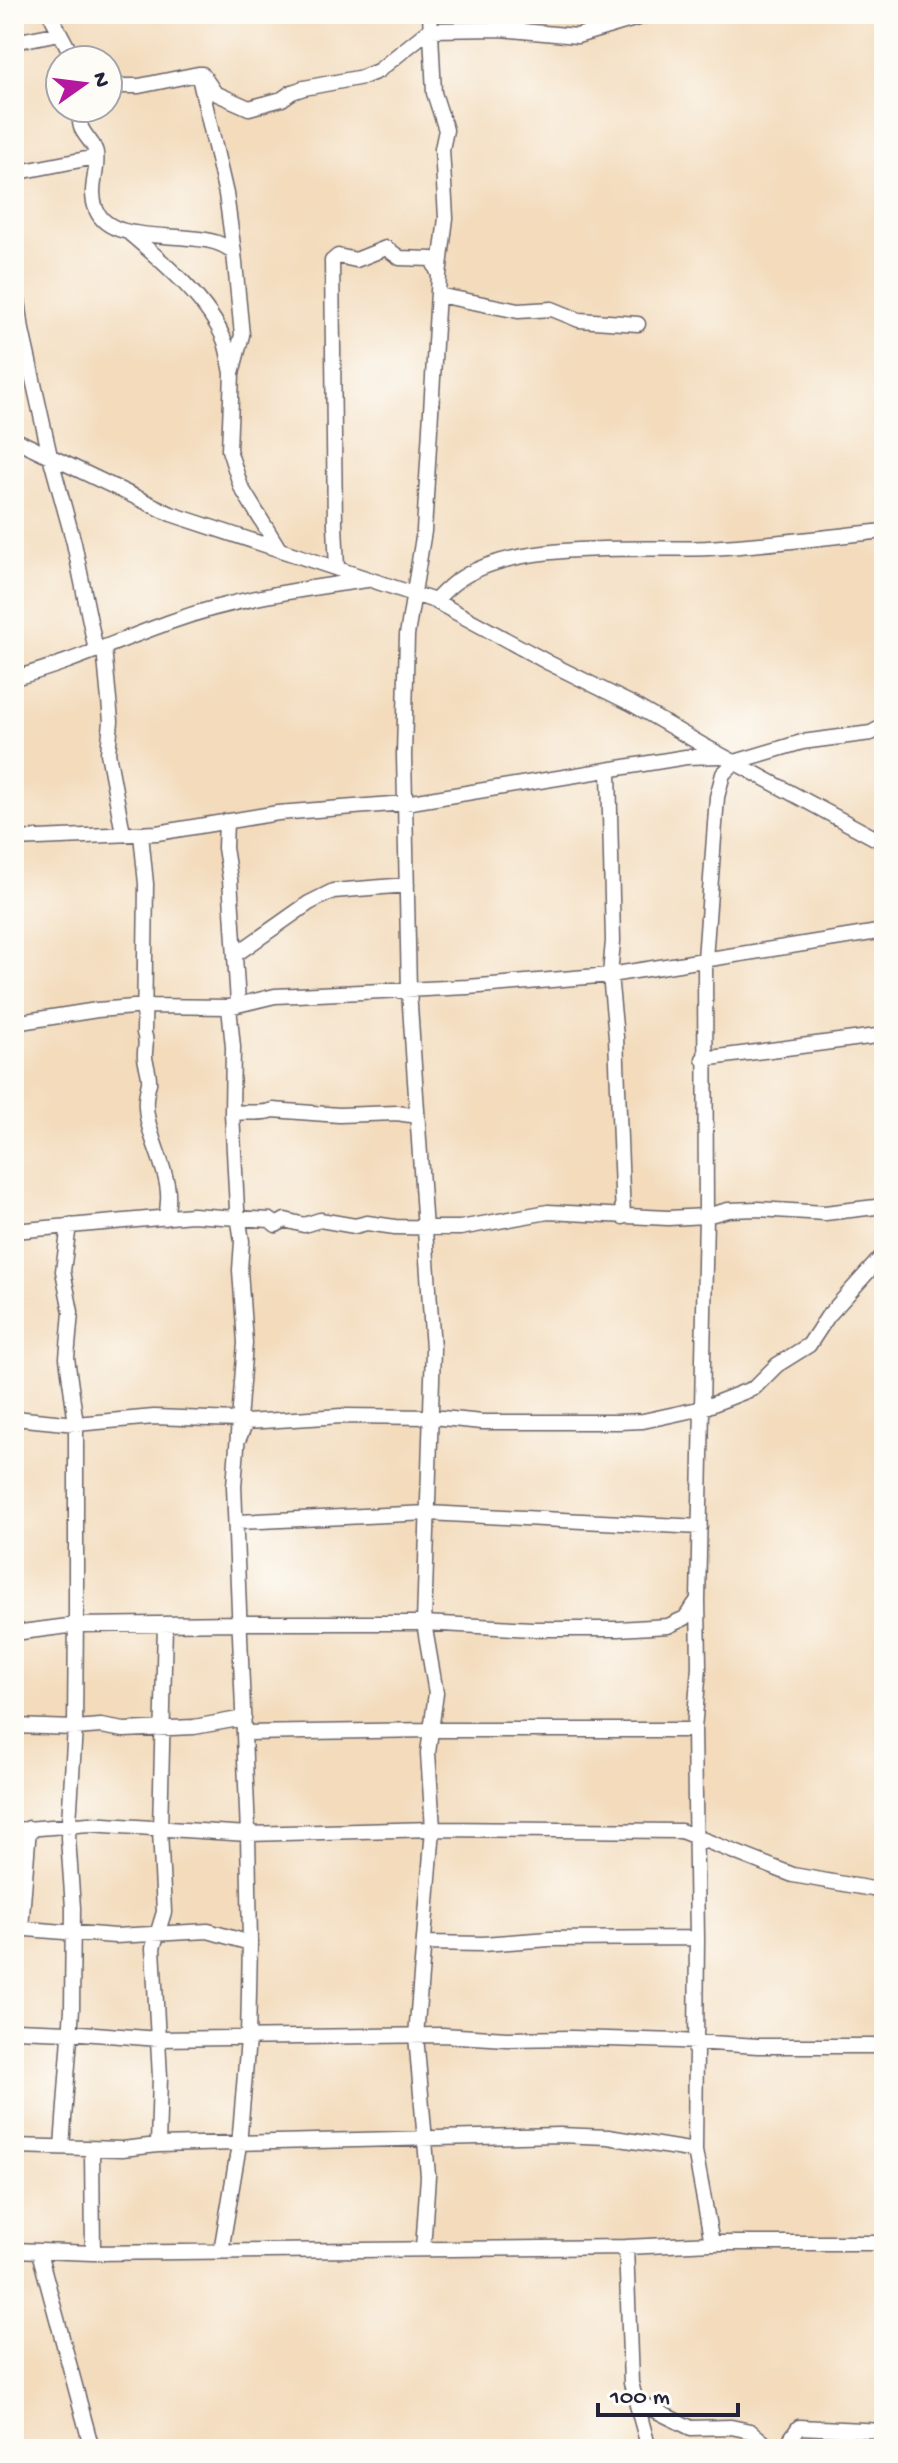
<svg xmlns="http://www.w3.org/2000/svg" width="898" height="2463" font-family="'Gochi Hand',sans-serif">
  <rect width="100%" height="100%" fill="#fdfcf7"/>
  <filter id="ink" filterUnits="userSpaceOnUse"><feTurbulence type="fractalNoise" baseFrequency=".0125" numOctaves="2"/><feDisplacementMap in="SourceGraphic" scale="16" xChannelSelector="R" yChannelSelector="G"/><feConvolveMatrix kernelMatrix="1 2 1 2 8 2 1 2 1" color-interpolation-filters="sRGB"/></filter>
  <filter id="wash" filterUnits="userSpaceOnUse"><feTurbulence type="fractalNoise" baseFrequency=".006" numOctaves="4" result="noise"/><feDisplacementMap in="SourceGraphic" scale="32" xChannelSelector="R" yChannelSelector="G"/><feGaussianBlur stdDeviation="1.8" result="paint"/><feColorMatrix in="noise" values="0 0 0 0 0 0 0 0 0 0 0 0 0 0 0 0 0 1.4 0 .05"/><feComposite in="paint" operator="in"/></filter>
  <g filter="url(#wash)">
    <rect width="100%" height="100%" fill="#f3dbbc"/>
  </g>
  <g filter="url(#ink)">
    <g fill="none" stroke-linecap="round" stroke-linejoin="round">
      <!-- minor casing -->
      <g stroke="#6b6368" stroke-width="17">
        <path id="minor" d="M50,14L69,50L71,60
          M14,42L60,33
          M199,77L226,194L234,253
          M108,86H139L198,74H202L215,93L249,108L282,99L292,92L304,88L363,77L378,71L429,30L500,29L577,36L651,14
          M79,108C80,114 79,121 81,127C84,136 95,144 96,153C99,172 88,188 96,209C112,252 206,223 234,253L242,335L232,373L229,450L241,487L279,549
          M14,173L96,157
          M128,232C161,260 210,301 225,342C228,352 230,363 232,373
          M14,270L22,330L50,456L74,543L96,651
          M438,295L518,311L552,309L579,320L638,324
          M14,439L171,514L435,601L549,663L632,704L706,747L884,843
          M337,569L335,525L332,261L338,256L356,260L386,248L400,258L432,259L439,275
          M435,601C442,594 449,586 457,581C515,539 639,551 708,548C767,545 826,537 884,531
          M104,648L111,721L108,753L123,833
          M14,678C68,664 117,641 170,622C233,599 301,589 367,580
          M609,771L613,941L610,975L616,1037L623,1217
          M226,821L225,848L230,879L238,1003
          M141,834L146,884L144,1033C148,1043 144,1048 145,1058C146,1065 150,1075 149,1083C147,1091 145,1098 146,1107C148,1145 178,1180 165,1218
          M14,839L157,833L278,813L405,803L686,757L719,756
          M235,955L309,903L333,891L407,885
          M14,1023L97,1010L146,1006L229,1007L275,996L468,987L610,975L884,931
          M703,1059L884,1035
          M232,1113C245,1111 262,1115 273,1110L339,1115L397,1113L417,1116
          M14,1231L192,1215L270,1220L276,1225L285,1220L304,1225L320,1220L355,1226L367,1223L395,1227L460,1228L548,1212L668,1218L706,1216L728,1210L758,1209L825,1213L884,1206
          M14,1418L76,1424L154,1417L237,1420
          M239,1438L246,1422L342,1416L432,1417L482,1422H618L643,1421L703,1408L754,1388L777,1365L809,1345L828,1316L884,1254
          M237,1522L428,1513L700,1527
          M14,1633L76,1625L240,1623H424L532,1629H618L668,1626L685,1618L697,1601
          M14,1726L75,1728L101,1726L124,1730L194,1727L244,1718
          M244,1733L432,1730H694
          M14,1830L89,1824L248,1834L433,1829L681,1831L793,1875L884,1891
          M14,1928L115,1936L208,1931L250,1943
          M21,1928L29,1828
          M424,1943L483,1944L550,1939L697,1938
          M14,2030L69,2032L159,2039L442,2035L507,2039L572,2038L679,2041L758,2046H884
          M158,2145L160,2077L153,1948L164,1912L160,1830L165,1624
          M14,2146L122,2149L158,2145L559,2135L608,2137L695,2151
          M62,2147L72,2009L73,1908L68,1838L75,1728L76,1611V1424L67,1358L71,1312L63,1271L69,1225
          M92,2149L93,2253
          M712,2243L695,2151L697,1938L694,1730L699,1667L698,1600L706,1216L705,959L717,797L723,774L735,762L802,742L871,733L884,726
          M626,2247L631,2383L649,2449
          M423,2249L428,2176L416,2036L433,1829L428,1753L436,1693L424,1623L433,1349L409,991L404,755L407,635L424,531L439,275L446,218L442,149L446,130L434,93L430,14
          M14,2250L93,2253L626,2247L712,2243H884
          M221,2251L239,2145L248,2039L250,1943L248,1834L234,1486L245,1343L240,1270L242,1241L237,1209L232,1113L233,1047L229,1007
          M39,2252L92,2449
          M636,2401L691,2428L731,2427L750,2431L772,2449
          M778,2449L787,2444L799,2427L884,2431"/>
      </g>
      <!-- minor -->
      <use href="#minor" stroke="#fff" stroke-width="14"/>
    </g>
  </g>
  <!-- margin -->
  <rect width="898" height="2463" fill="none" stroke="#fdfcf7" stroke-width="48"/>
  <!-- north arrow -->
  <g transform="translate(84 84) rotate(76)"><circle r="38" fill="#fdfcf7" stroke="#a5a5ac" stroke-width="2"/>
  <path d="M0-6L14 30L0 20L-14 30Z" fill="#b5179e"/>
  <text y="-12" font-size="22" font-weight="bold" text-anchor="middle" fill="#22223b">N</text>
  </g>
  <!-- scale -->
  <path d="M598 2403v12h140v-12" fill="none" stroke="#22223b" stroke-width="4"/>
  <text x="610" y="2403" font-size="24" fill="#22223b" stroke="#fdfcf7" stroke-width="6" paint-order="stroke">100 m</text>
</svg>
